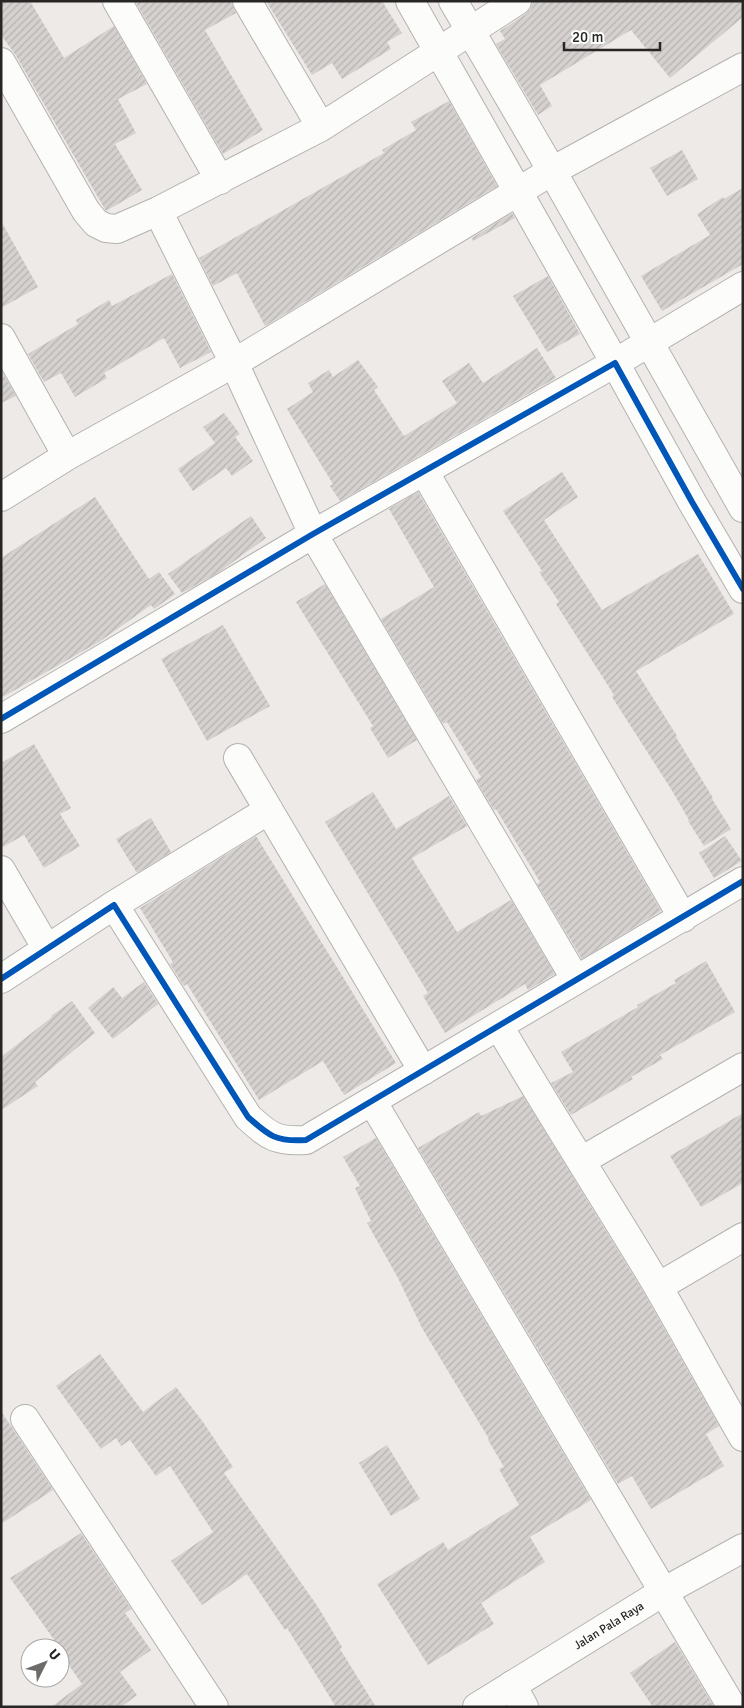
<svg xmlns="http://www.w3.org/2000/svg" width="744" height="1708" font-family="Signika,sans-serif">
  <defs>
    <pattern id="building-hatch" width="6" height="6" patternUnits="userSpaceOnUse" patternTransform="scale(1.25)"><rect width="6" height="6" fill="#d4d1cf"/><path d="M-1 1l2-2M0 6l6-6M5 7l2-2" fill="none" stroke="#b6b3b2"/></pattern>
  </defs>
  <rect width="100%" height="100%" fill="#edeae7"/>
  <!-- building -->
  <path fill="url(#building-hatch)" d="M1,1H30L64,58L114,26L147,84L118,99L136,133L115,144L142,190L106,211L15,54L1,35Z
    M135,1H231L236,13L205,30L263,130L223,154Z
    M266,1H382L402,33L387,42L391,49L342,79L332,63L312,75Z
    M532,1H743V17L670,78L631,30L540,85L552,106L538,115L496,44L505,39L500,31L526,14L531,9Z
    M449,101L497,186L265,326L237,273L213,286L199,258L384,153L382,150L416,130L411,122Z
    M682,150L698,179L667,196L650,168Z
    M743,188V264L662,311L641,276L710,235L697,214L723,197L724,199Z
    M512,213L515,218L473,241L472,238Z
    M1,221L38,287L1,308Z
    M172,274L211,352L180,368L164,338L104,373L107,378L75,397L61,373L44,382L28,354L78,324L76,320L109,300L112,306Z
    M548,276L580,334L547,352L513,296Z
    M537,348L556,378L340,501L330,486L333,484L287,409L313,392L308,383L329,370L333,377L358,360L378,387L374,390L404,436L457,403L442,381L469,363L483,383Z
    M1,370L16,396L1,403Z
    M224,413L240,434L235,437L253,461L232,476L226,468L193,491L178,469L215,443L203,427Z
    M562,472L578,497L544,520L602,610L698,554L734,614L636,671L677,736L676,737L713,798L712,799L731,829L704,846L688,821L689,820L671,789L612,697L614,695L556,604L559,602L539,572L542,571L503,511Z
    M418,492L661,911L582,959L537,884L540,882L496,809L494,810L476,780L481,777L447,722L443,724L381,619L434,587L389,509Z
    M95,497L149,579L159,572L175,594L154,609L151,605L99,642L1,698V558Z
    M251,516L266,538L219,572L182,593L168,574Z
    M325,584L417,740L388,758L370,728L373,726L296,602Z
    M223,625L270,706L207,741L161,659Z
    M34,744L71,808L60,814L80,846L44,868L24,835L1,848V763Z
    M373,792L396,829L449,796L467,826L412,858L457,932L511,900L555,974L528,990L525,984L445,1033L423,996L428,993L325,822Z
    M151,818L171,852L137,873L116,839Z
    M256,836L396,1063L344,1095L323,1061L259,1100L187,984L184,986L170,964L173,962L140,908Z
    M725,836L742,861L714,878L699,853Z
    M706,961L735,1012L660,1055L663,1059L631,1077L633,1079L571,1115L551,1083L573,1072L561,1052L638,1007L637,1005L676,983L674,980Z
    M144,982L158,1004L113,1039L88,1008L113,987L122,998Z
    M72,1001L95,1033L35,1082L38,1086L1,1110V1057L52,1017L51,1016Z
    M523,1096L644,1293L719,1426L706,1434L724,1466L651,1509L632,1476L618,1484L418,1148L479,1112L481,1116Z
    M743,1113V1183L701,1207L670,1156Z
    M376,1138L591,1500L530,1537L545,1562L481,1603L494,1624L428,1665L377,1584L443,1542L448,1550L519,1505L499,1469L504,1467L488,1440L489,1439L422,1328L398,1278L367,1223L371,1221L355,1188L360,1186L343,1157Z
    M100,1354L143,1412L176,1387L203,1422L233,1467L224,1473L318,1607L342,1647L340,1649L376,1707H336L287,1628L285,1630L247,1574L202,1605L171,1561L213,1532L170,1466L156,1476L130,1440L121,1446L116,1438L101,1449L56,1386Z
    M1,1411L53,1490L1,1524Z
    M387,1445L420,1499L391,1516L359,1463Z
    M81,1533L131,1609L125,1613L151,1650L120,1672L137,1695L121,1707H51L82,1684L63,1657L65,1656L60,1648L10,1578Z
    M675,1642L714,1707H653L630,1673Z"/>
  <g fill="none" stroke-linecap="round" stroke-linejoin="round">
    <!-- street casing -->
    <g stroke="#b4b2b0" stroke-width="30">
      <path id="street" d="M117,1L220,180
        M247,1L321,127
        M410,1L615,363L743,286
        M453,1L552,171L743,508
        M1,62L86,211L96,223L106,228L117,229L158,211L321,127L517,1
        M158,211L234,363L313,534L576,980
        M1,338L67,456
        M424,471L683,918
        M1,497L67,456L234,363L552,171L743,67
        M1,719L313,534L615,363L692,502L743,589
        M238,758L423,1071
        M1,870L47,949
        M114,905L269,810
        M1,979L114,905L248,1117C269,1136 276,1142 306,1140L743,881
        M499,1026C550,1114 605,1198 657,1285C686,1335 714,1387 743,1437
        M372,1101L732,1707
        M581,1161L743,1067
        M658,1287L743,1237
        M25,1419L214,1707
        M512,1685L524,1707"/>
    </g>
    <!-- secondary casing -->
    <g stroke="#b4b2b0" stroke-width="30">
      <g id="secondary">
        <path id="s1" d="M477,1707L663,1592L743,1548"/>
      </g>
    </g>
    <!-- street -->
    <use href="#street" stroke="#fcfcfb" stroke-width="28"/>
    <!-- secondary -->
    <use href="#secondary" stroke="#fcfcfb" stroke-width="28"/>
    <!-- cycleway casing -->
    <g stroke="#fff" stroke-width="9">
      <path id="cycleway" d="M1,719L313,534L615,363L692,502L743,589
        M1,979L114,905L248,1117C269,1136 276,1142 306,1140L743,881"/>
    </g>
    <!-- cycleway -->
    <use href="#cycleway" stroke="#0057b8" stroke-width="6"/>
  </g>
  <g text-anchor="middle" dominant-baseline="central" stroke-width="4" stroke-linejoin="round" paint-order="stroke">
    <!-- street labels -->
    <g font-size="12" fill="#272624" stroke="#fff">
      <text stroke="none"><textPath href="#s1" startOffset="155">Jalan Pala Raya</textPath></text>
    </g>
  </g>
  <!-- border -->
  <rect width="744" height="1708" fill="none" stroke="#272624" stroke-width="5"/>
  <!-- north arrow -->
  <g transform="translate(45 1663) rotate(48)"><circle r="24" fill="#ffffff" stroke="#a9a8a7"/>
  <path d="M0-4L9 19L0 12L-9 19Z" fill="#6c6b68"/>
  <text y="-8" font-size="14" font-weight="bold" text-anchor="middle" fill="#272624">U</text>
  </g>
  <!-- scale -->
  <path d="M564 42v8h96v-8" fill="none" stroke="#272624" stroke-width="2.5"/>
  <text x="572" y="42" font-size="15" fill="#272624" stroke="#ffffff" stroke-width="4" paint-order="stroke">20 m</text>
</svg>
